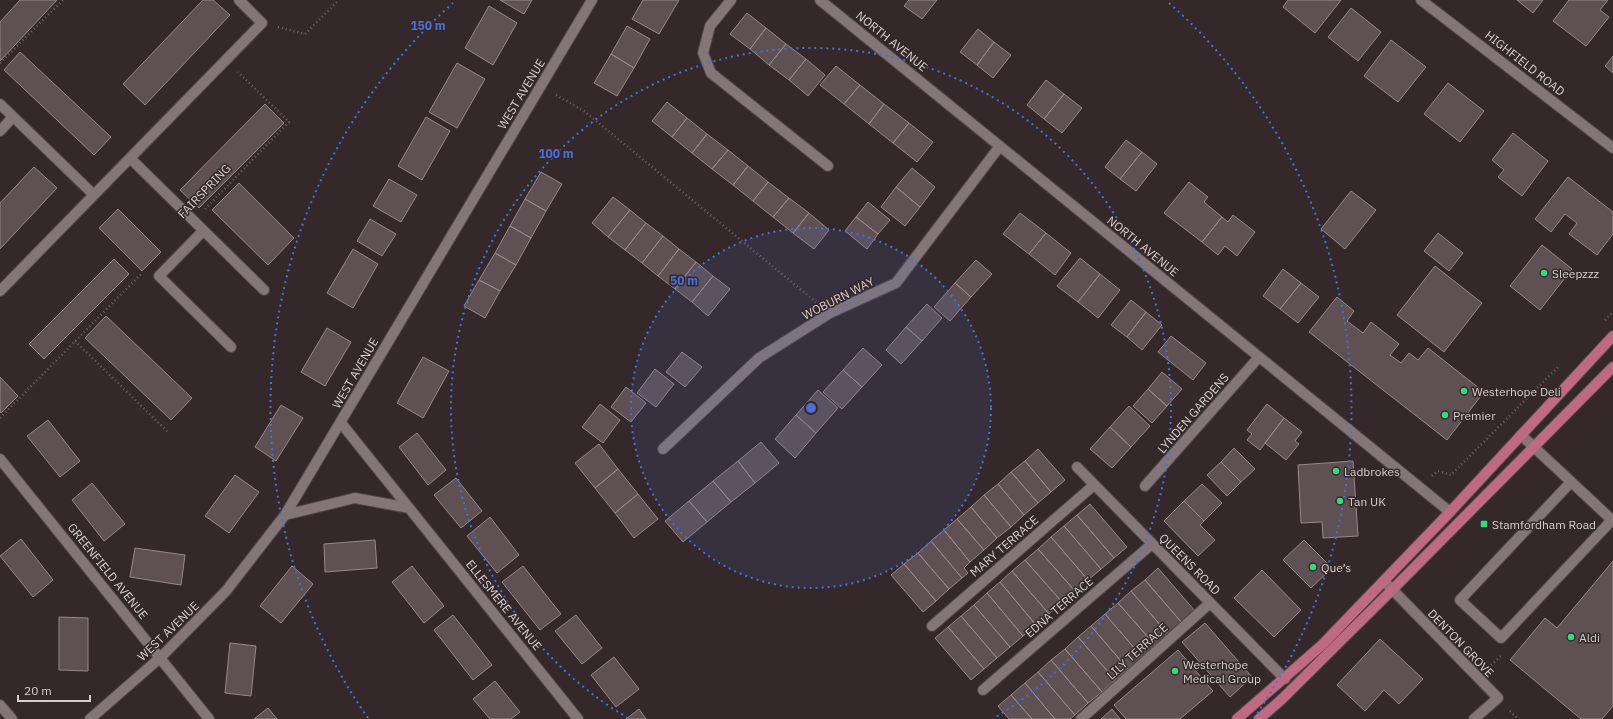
<svg xmlns="http://www.w3.org/2000/svg" width="1613" height="719" font-family="'IBM Plex Sans',sans-serif">
  <rect width="100%" height="100%" fill="#35282b"/>
  <!-- building -->
  <path fill="#5e5053" stroke="#97888b" d="M20,0H57L0,61V22Z
    M203,0H213L230,15L145,105L123,84Z
    M500,0H532L524,14Z
    M643,0H679L659,34L632,19Z
    M909,0H937L922,19L904,6Z
    M1288,0H1341L1315,33L1283,7Z
    M1517,0H1543L1533,13Z
    M1569,0H1608L1600,10L1609,17L1586,46L1553,21Z
    M489,6L517,23L493,65L465,48Z
    M1351,8L1381,32L1358,61L1328,37Z
    M747,13L766,28L750,49L730,34Z
    M627,26L650,39L634,68L611,54Z
    M766,28L786,44L769,65L750,49Z
    M978,29L994,42L977,65L960,52Z
    M1391,40L1426,67L1398,102L1364,76Z
    M994,42L1011,55L993,78L977,65Z
    M786,44L806,59L789,80L769,65Z
    M20,52L111,137L94,155L4,70Z
    M611,54L634,68L617,96L594,83Z
    M1613,56V73L1605,66Z
    M806,59L825,75L808,96L789,80Z
    M457,63L485,79L457,128L429,112Z
    M836,66L860,85L844,104L820,85Z
    M1046,80L1064,94L1044,119L1027,105Z
    M1448,83L1484,111L1460,142L1424,114Z
    M860,85L884,104L869,124L844,104Z
    M1064,94L1082,108L1062,133L1044,119Z
    M667,102L687,118L672,137L652,121Z
    M265,104L284,123L199,208L180,190Z
    M884,104L909,123L893,143L869,124Z
    M426,117L450,131L422,180L398,166Z
    M687,118L707,134L692,153L672,137Z
    M909,123L933,142L917,162L893,143Z
    M1513,133L1548,161L1522,196L1498,177L1504,170L1492,160Z
    M707,134L728,150L712,169L692,153Z
    M1126,140L1142,152L1120,179L1105,167Z
    M728,150L748,166L733,185L712,169Z
    M1142,152L1157,164L1136,191L1120,179Z
    M748,166L768,182L753,201L733,185Z
    M34,167L57,188L0,249V203Z
    M912,168L935,187L920,207L896,187Z
    M541,172L562,184L546,211L525,199Z
    M1568,177L1613,212V234L1597,255L1569,234L1577,223L1565,214L1551,232L1535,219Z
    M389,179L417,195L401,222L373,206Z
    M768,182L789,198L773,217L753,201Z
    M1189,182L1208,197L1204,202L1222,217L1202,242L1164,213Z
    M239,183L294,238L268,265L212,210Z
    M896,187L920,207L905,226L881,207Z
    M1351,191L1376,210L1345,249L1321,229Z
    M613,197L630,210L608,237L592,223Z
    M789,198L809,213L793,233L773,217Z
    M525,199L546,211L531,238L510,226Z
    M868,202L890,220L878,234L856,217Z
    M118,209L161,252L142,271L99,228Z
    M630,210L646,223L625,250L608,237Z
    M809,213L829,230L814,249L793,233Z
    M1020,213L1046,233L1029,254L1003,234Z
    M1233,215L1255,232L1237,256L1225,246L1218,255L1202,242L1222,217L1228,222Z
    M856,217L878,234L867,249L845,231Z
    M370,219L396,234L382,256L357,241Z
    M646,223L663,236L642,263L625,250Z
    M510,226L531,238L516,265L495,253Z
    M1046,233L1071,253L1055,275L1029,254Z
    M1438,233L1463,253L1449,271L1424,251Z
    M663,236L679,249L658,276L642,263Z
    M1542,245L1572,269L1540,310L1510,286Z
    M353,249L378,264L353,308L327,293Z
    M679,249L696,262L675,289L658,276Z
    M495,253L516,265L500,291L479,280Z
    M1080,258L1100,274L1078,302L1057,286Z
    M114,259L129,274L44,359L29,344Z
    M976,260L992,274L971,297L955,283Z
    M696,262L713,276L692,302L675,289Z
    M1435,266L1482,303L1444,352L1397,315Z
    M1283,269L1301,283L1280,309L1263,296Z
    M1100,274L1120,290L1098,318L1078,302Z
    M713,276L730,289L708,316L692,302Z
    M479,280L500,291L485,318L464,306Z
    M955,283L971,297L950,321L934,307Z
    M1301,283L1319,297L1298,323L1280,309Z
    M1337,297L1354,311L1347,321L1363,333L1371,322L1399,344L1390,355L1401,363L1409,353L1418,360L1428,348L1484,392L1447,440L1309,332Z
    M1131,300L1146,312L1127,337L1111,325Z
    M927,304L942,318L922,341L906,327Z
    M1146,312L1162,325L1142,350L1127,337Z
    M106,316L192,398L171,420L85,338Z
    M906,327L922,341L901,364L886,350Z
    M327,328L351,342L325,386L301,372Z
    M1171,336L1206,363L1193,380L1158,352Z
    M863,348L882,365L862,387L843,370Z
    M682,352L702,367L685,387L666,372Z
    M423,357L449,371L423,418L397,403Z
    M655,369L674,384L656,407L637,393Z
    M843,370L862,387L842,409L823,392Z
    M1162,372L1182,389L1167,406L1148,389Z
    M0,377L18,396L1,413L0,411Z
    M626,387L646,403L631,422L611,407Z
    M1148,389L1167,406L1152,423L1133,406Z
    M818,390L838,408L816,433L796,415Z
    M600,404L620,420L603,443L582,427Z
    M1267,404L1284,418L1260,450L1247,440L1252,434L1247,430Z
    M281,405L303,418L276,461L255,447Z
    M1129,406L1150,426L1131,447L1110,427Z
    M796,415L816,433L795,458L775,439Z
    M1284,418L1302,432L1295,441L1299,444L1286,460L1265,443Z
    M48,420L80,461L60,477L27,436Z
    M1110,427L1131,447L1112,468L1090,449Z
    M417,433L446,470L428,485L399,447Z
    M761,442L779,463L755,483L738,461Z
    M599,444L618,469L595,488L575,463Z
    M1234,448L1255,469L1241,482L1221,462Z
    M1038,449L1065,480L1051,492L1025,461Z
    M738,461L755,483L731,502L713,481Z
    M1025,461L1051,492L1038,503L1011,472Z
    M1353,461L1358,536L1323,538L1322,522L1301,523L1298,465Z
    M1221,462L1241,482L1227,496L1207,475Z
    M618,469L638,494L615,513L595,488Z
    M1011,472L1038,503L1024,515L998,484Z
    M235,475L259,492L229,533L205,516Z
    M456,478L482,511L461,528L434,495Z
    M713,481L731,502L707,522L689,501Z
    M92,483L125,524L104,541L72,500Z
    M998,484L1024,515L1011,527L984,495Z
    M1202,484L1222,503L1204,521L1184,501Z
    M638,494L658,519L634,538L615,513Z
    M984,495L1011,527L997,538L971,507Z
    M689,501L707,522L683,542L665,521Z
    M1184,501L1204,521L1200,525L1215,540L1198,556L1164,521Z
    M1090,504L1127,547L1114,558L1077,515Z
    M971,507L997,538L984,550L957,519Z
    M1077,515L1114,558L1101,569L1064,526Z
    M490,517L519,555L497,573L467,536Z
    M957,519L984,550L970,562L944,530Z
    M1064,526L1101,569L1088,580L1051,537Z
    M944,530L970,562L964,568L968,573L962,578L931,541Z
    M1051,537L1088,580L1075,591L1038,549Z
    M21,539L53,580L33,597L0,556Z
    M375,540L377,568L325,572L324,544Z
    M1304,540L1332,568L1311,588L1283,560Z
    M931,541L962,578L949,589L918,553Z
    M135,548L185,555L181,585L130,577Z
    M1038,549L1075,591L1062,602L1025,560Z
    M918,553L949,589L936,601L904,564Z
    M1025,560L1062,602L1049,614L1012,571Z
    M1613,561V706L1602,719H1581L1510,660L1545,618L1557,628Z
    M904,564L936,601L923,612L891,575Z
    M292,566L313,584L281,623L260,606Z
    M412,566L444,606L424,623L392,582Z
    M523,566L561,614L540,630L502,582Z
    M1158,568L1195,611L1182,623L1145,580Z
    M1262,570L1301,610L1274,637L1234,598Z
    M1012,571L1049,614L1036,625L1000,582Z
    M1145,580L1182,623L1168,634L1131,591Z
    M1000,582L1036,625L1023,636L987,593Z
    M1131,591L1168,634L1155,645L1118,603Z
    M987,593L1023,636L1010,647L974,605Z
    M1118,603L1155,645L1142,657L1105,614Z
    M974,605L1010,647L997,658L961,616Z
    M1105,614L1142,657L1128,669L1091,626Z
    M453,615L492,665L473,680L434,630Z
    M576,615L602,648L582,664L555,631Z
    M961,616L997,658L984,669L948,627Z
    M59,617L88,618V671L59,670Z
    M1205,623L1252,677L1230,697L1182,642Z
    M1091,626L1128,669L1115,680L1078,637Z
    M948,627L984,669L971,680L935,638Z
    M1078,637L1115,680L1102,692L1065,649Z
    M1380,639L1423,679L1399,704L1384,690L1365,711L1337,685Z
    M230,643L256,646L251,696L225,693Z
    M1065,649L1102,692L1088,703L1051,660Z
    M1178,650L1213,691L1180,719H1126L1114,705Z
    M614,657L639,689L616,707L591,675Z
    M1051,660L1088,703L1075,715L1038,672Z
    M1038,672L1075,715L1070,719H1055L1025,683Z
    M495,681L520,712L511,719H490L473,699Z
    M1025,683L1055,719H1032L1011,695Z
    M1011,695L1032,719H1009L998,706Z
    M268,708L277,719H254Z
    M639,709L646,719H626Z
    M1112,709L1120,719H1101Z"/>
  <g fill="none" stroke-linecap="round" stroke-linejoin="round">
    <!-- minor casing -->
    <g stroke="#504649" stroke-width="12">
      <path id="minor" d="M731,0L710,26L703,53L711,73L828,166
        M820,0L1450,512
        M1421,0L1613,148
        M0,104L94,195
        M0,131L13,117
        M130,158L264,290
        M203,231L159,276L231,347
        M0,291L262,23L239,0
        M341,423L578,719
        M1521,435L1612,520L1501,638L1460,600L1571,482
        M663,449L759,358L830,313L896,283L1000,146
        M0,459L209,719
        M1077,467L1285,679
        M1145,486L1259,357
        M285,515L355,498L409,508
        M1384,581L1498,698L1474,719
        M932,626L1094,485
        M983,690L1152,544
        M0,705L12,719
        M90,719L161,657L226,591L285,515L592,0
        M1081,719L1210,603"/>
    </g>
    <!-- major casing -->
    <g stroke="#504649" stroke-width="12">
      <path id="major" d="M1237,719L1322,645L1450,512L1613,336
        M1259,719L1281,700L1392,590L1613,367"/>
    </g>
    <!-- path -->
    <path stroke="#716568" stroke-width="2.5" stroke-dasharray="1 3" stroke-linecap="butt" d="M278,27L305,34L339,0
      M0,63L63,0
      M556,95L584,111L816,302
      M205,209L289,122L238,72
      M1605,320L1613,312
      M75,341L169,433
      M0,418L141,274
      M1432,476L1438,471L1451,475L1558,367
      M1491,665L1502,655
      M1510,711L1518,719"/>
    <!-- minor -->
    <use href="#minor" stroke="#837578" stroke-width="10"/>
    <!-- major -->
    <use href="#major" stroke="#bf6a83" stroke-width="10"/>
  </g>
  <!-- distance rings -->
  <circle cx="811" cy="408" r="180" fill="#4c6ed6" fill-opacity=".12"/>
  <g fill="none" stroke="#4c6ed6" stroke-width="2" stroke-dasharray="2 4">
    <circle cx="811" cy="408" r="180"/>
    <path d="M628 718A360 360 0 1 1 994 718"/>
    <path d="M368 718A541 541 0 0 1 453 3M1169 3A541 541 0 0 1 1254 718"/>
  </g>
  <!-- markers -->
  <g fill="#38d880" stroke="#35282b" stroke-width="1.5">
    <circle cx="1544" cy="273" r="4"/>
    <circle cx="1464" cy="391" r="4"/>
    <circle cx="1445" cy="415" r="4"/>
    <circle cx="1336" cy="471" r="4"/>
    <circle cx="1340" cy="501" r="4"/>
    <rect x="1480" y="520" width="8" height="8" rx="2"/>
    <circle cx="1313" cy="567" r="4"/>
    <circle cx="1571" cy="637" r="4"/>
    <circle cx="1175" cy="671" r="4"/>
  </g>
  <g text-anchor="middle" dominant-baseline="central" stroke-width="3" stroke-linejoin="round" paint-order="stroke">
    <!-- street labels -->
    <g font-size="12" fill="#d7cfd1" stroke="#35282b">
      <text transform="translate(892 41) rotate(39)">NORTH AVENUE</text>
      <text transform="translate(1525 63) rotate(38)">HIGHFIELD ROAD</text>
      <text transform="translate(521 94) rotate(-59)">WEST AVENUE</text>
      <text transform="translate(204 191) rotate(-46)">FAIRSPRING</text>
      <text transform="translate(1143 246) rotate(39)">NORTH AVENUE</text>
      <text transform="translate(838 298) rotate(-27)">WOBURN WAY</text>
      <text transform="translate(355 373) rotate(-60)">WEST AVENUE</text>
      <text transform="translate(1193 413) rotate(-49)">LYNDEN GARDENS</text>
      <text transform="translate(1004 546) rotate(-41)">MARY TERRACE</text>
      <text transform="translate(1190 564) rotate(45)">QUEENS ROAD</text>
      <text transform="translate(108 571) rotate(51)">GREENFIELD AVENUE</text>
      <text transform="translate(504 605) rotate(51)">ELLESMERE AVENUE</text>
      <text transform="translate(1059 607) rotate(-41)">EDNA TERRACE</text>
      <text transform="translate(168 631) rotate(-44)">WEST AVENUE</text>
      <text transform="translate(1461 643) rotate(46)">DENTON GROVE</text>
      <text transform="translate(1137 651) rotate(-42)">LILY TERRACE</text>
    </g>
    <!-- poi labels -->
    <g font-size="12" fill="#d7cfd1" stroke="#35282b" text-anchor="start">
      <text x="1552" y="273">Sleepzzz</text>
      <text x="1472" y="391">Westerhope Deli</text>
      <text x="1453" y="415">Premier</text>
      <text x="1344" y="471">Ladbrokes</text>
      <text x="1348" y="501">Tan UK</text>
      <text x="1492" y="524">Stamfordham Road</text>
      <text x="1321" y="567">Que’s</text>
      <text x="1579" y="637">Aldi</text>
      <text x="1183" y="664">Westerhope<tspan x="1183" dy="14">Medical Group</tspan></text>
    </g>
  </g>
  <circle cx="811" cy="408" r="6" fill="#4c6ed6" stroke="#35282b" stroke-width="2"/>
  <g font-size="12" text-anchor="middle" font-weight="bold" fill="#4c6ed6" stroke="#35282b" stroke-width="3" stroke-linejoin="round" paint-order="stroke">
    <text x="428" y="30">150 m</text>
    <text x="556" y="158">100 m</text>
    <text x="684" y="285">50 m</text>
  </g>
  <!-- scale -->
  <path d="M18 695v6h72v-6" fill="none" stroke="#d7cfd1" stroke-width="2"/>
  <text x="24" y="695" font-size="12" fill="#d7cfd1" stroke="#35282b" stroke-width="3" paint-order="stroke">20 m</text>
</svg>
